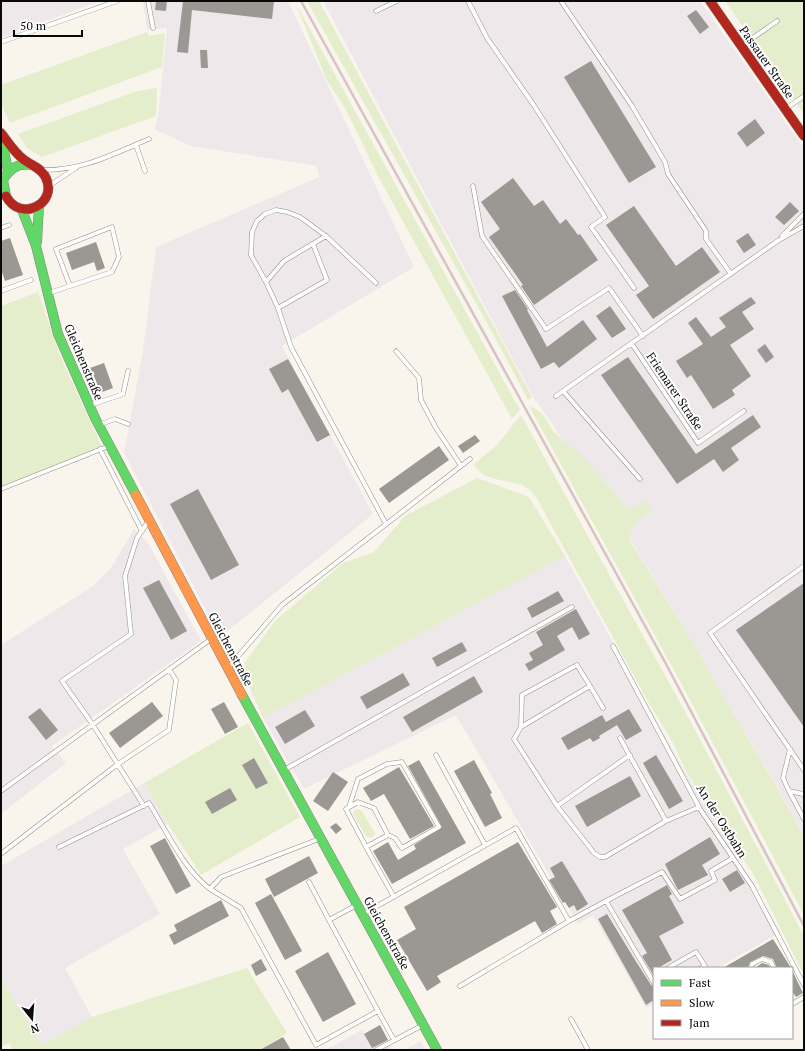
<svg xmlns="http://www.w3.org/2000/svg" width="805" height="1051" font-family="'PT Serif',serif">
  <rect width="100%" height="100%" fill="#f9f5ec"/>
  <!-- industrial -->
  <path fill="#efe8ea" d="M1,1H100L1,38Z
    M143,1H288L414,267L282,346L373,514L220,637L124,453L143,351L156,247L319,177L317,166L191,146L154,129L158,117L167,28L147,30Z
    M323,1H700L804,148V834L690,638L616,516L532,395Z
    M134,529L148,543L201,641L52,746L66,763L1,814V645L93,586L111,568Z
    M565,556L683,768L781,932L717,968H654V1004L646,1008L593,915L578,924L456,715L304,789L263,718Z
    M144,783L168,824L123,849L160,914L65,968L92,1017L42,1045L1,978V866Z
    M380,1025L392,1050H325L362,1030L364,1034Z
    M421,1041L426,1050H404Z"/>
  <!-- green -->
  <path fill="#e5eecc" d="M307,1H319L532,397L528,400L492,332Z
    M725,1H804V114Z
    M296,4L520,410L512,419L378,176L345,108L327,81Z
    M147,32L149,36L165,33L162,67L10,123L1,104V85Z
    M157,88L156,116L42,157L27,148L18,134L137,91Z
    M38,292L60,356L102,447L1,487V306Z
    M529,406L538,410L544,416L553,431L586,460L629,510L645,500L652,511C640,518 631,524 629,539L690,638L804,835V915L681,683Z
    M521,415L693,726L801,930L804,936V975L752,872L710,812L684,767L672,741L650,705L536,497C533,493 530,489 524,486C510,480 481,481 474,464L496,446Z
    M477,478L529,497L565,556L263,718L241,668L275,621L343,563L374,552L405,516Z
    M248,723L300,817L201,875L168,824L144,783Z
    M357,809L362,811L374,832L375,834L371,838L366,836L353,814L354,811Z
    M247,968L287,1033L266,1047L267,1050H13L9,1043L1,1047V978L42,1045L92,1017Z"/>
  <!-- building -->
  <path fill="#9b9893" d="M156,1H167L166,11L155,10Z
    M183,1H274L272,19L192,10L188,53L177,52Z
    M696,10L709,27L700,34L687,16Z
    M200,50H207L208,68H201Z
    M591,61L656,167L629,183L564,77Z
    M755,119L765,133L747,147L737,133Z
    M513,178L534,206L543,200L560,224L566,219L578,235L580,234L598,260L534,305L521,286L523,285L489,237L500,229L481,202Z
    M790,202L799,211L784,225L775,217Z
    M634,206L676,266L702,247L720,272L653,319L636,295L649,286L606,225Z
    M748,233L756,245L744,253L736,241Z
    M10,238L23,275L5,281L1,269V241Z
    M96,242L105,268L97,271L94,262L72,270L66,253Z
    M515,290L528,309L527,310L547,347L583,320L597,339L559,368L554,362L541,369L502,296Z
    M751,297L756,303L742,312L754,329L730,345L751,376L732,390L735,395L713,409L691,375L687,378L676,361L703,344L688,323L696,317L711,337L726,327L719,318Z
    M610,306L626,329L612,338L596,316Z
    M765,344L774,357L766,363L757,350Z
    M628,357L696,454L753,415L761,427L731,448L739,460L723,472L714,459L677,484L601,375Z
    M288,359L330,435L317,442L288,389L282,393L269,369Z
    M104,363L113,388L97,394L87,369Z
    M475,435L480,441L463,453L458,446Z
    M439,446L449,460L389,503L379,489Z
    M198,489L239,565L211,580L170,504Z
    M159,580L187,631L171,640L143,588Z
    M804,583V727L736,630Z
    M558,591L564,601L532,618L527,608Z
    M576,609L590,634L579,640L572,627L557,636L565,650L529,671L525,664L533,660L529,653L543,645L536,632Z
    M462,642L467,651L437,667L432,658Z
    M403,673L410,685L367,709L360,697Z
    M474,676L483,692L412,732L403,717Z
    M152,702L163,716L120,748L109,733Z
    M224,702L238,727L225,734L211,709Z
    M40,708L58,730L46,740L28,717Z
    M629,709L642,731L626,740L617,725L599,736L600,738L593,742L590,738L568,750L561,738L602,715L606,722Z
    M305,710L315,726L285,744L275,727Z
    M656,755L683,801L669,809L643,763Z
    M254,758L268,783L256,789L242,765Z
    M419,760L466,843L392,884L373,851L388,842L398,860L416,849L414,845L442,827L408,766Z
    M474,760L492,793L490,794L502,818L485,827L454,771Z
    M399,767L434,826L410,839L384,794L371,801L363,788Z
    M333,772L348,782L328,811L313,801Z
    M630,776L641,796L587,827L575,806Z
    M230,788L237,800L212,814L205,802Z
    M336,823L342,829L336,834L330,827Z
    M710,837L720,854L702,865L708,875L678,890L665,864Z
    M165,838L191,886L176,894L150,846Z
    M518,842L557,907L550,911L557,924L542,933L535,921L437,976L441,982L427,991L397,940L416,929L404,907Z
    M309,856L318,873L274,897L265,879Z
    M562,861L588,904L577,911L574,905L569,908L565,902L563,903L549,880L555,877L550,868Z
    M737,870L745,883L730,892L722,879Z
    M667,885L672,894L669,896L684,923L659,936L672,960L658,968H654V976L642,956L647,953L622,910Z
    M271,894L302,951L285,960L255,903Z
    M221,900L229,916L174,945L169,935L177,931L174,925Z
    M607,914L635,960L651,985L654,986V1000L646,1005L598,919Z
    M773,939L791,968H777L773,959L763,956L750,962L748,968H723Z
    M328,952L356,1004L323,1022L295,971Z
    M261,959L267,970L256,976L251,965Z
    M762,963L769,965L770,968H755Z
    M792,970L803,993L796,997L792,991Z
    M380,1025L388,1040L372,1048L364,1034Z
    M283,1037L291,1050H260Z"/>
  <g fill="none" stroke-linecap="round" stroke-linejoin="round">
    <!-- lane casing -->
    <g stroke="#918f8b" stroke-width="5">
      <path id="lane" d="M148,1L153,28
        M468,1L487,38L533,104L605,217L591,227L634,288
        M561,1L632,106L665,162L668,174L706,231V239L731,274
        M376,11L397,1
        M1,42L117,1
        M743,45L777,21
        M787,108L804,96
        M136,145L145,171
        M44,170C84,170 113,154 149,139
        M50,185L76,168
        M473,186L482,236L546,329L609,288L643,336
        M1,228L9,225
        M782,236L804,214
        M266,282L284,261L326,236
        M376,283L326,236L300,217L287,212L276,210L265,214L257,221L252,232L251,255L266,282L278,308L291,347L386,524
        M1,291L31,280
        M49,293L112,272L119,257L112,227L56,249L70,286
        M278,308L327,280L313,244
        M632,344L698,443L744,411
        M396,351L419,378L421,400L436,428L461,466
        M563,391L640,479
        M556,396L779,240L804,226
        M91,405L123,394L128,371
        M101,424L115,419L128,424
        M100,449L142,531
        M1,489L109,446
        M804,566L710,633L804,770
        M613,646L700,809L752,886L804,985
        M229,667L282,605L470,459
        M603,708L590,686L521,727L514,739L557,806L594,853L600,857H605L666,821L699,807
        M521,727L522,695L577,665L590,686
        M620,738L666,821
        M790,749L783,778L789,791L803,794L804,793
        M436,755L485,845
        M284,770L572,607
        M1,791L211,639
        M789,791L804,819
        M144,806L93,725L62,681L131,634L125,576L137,538L148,522
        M557,806L630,755
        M349,807L358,779L387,764L402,762L439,827L402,848L395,838L388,835
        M59,847L149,803C167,832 183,868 210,889L221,877L319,839
        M366,847L346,809L358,802L374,808L388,835L366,847L394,897
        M2,853L118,764L169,730L176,680L169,669
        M309,882L329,920L355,906
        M210,889L241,908L316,1045L378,1011L329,920
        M606,901L662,872L680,899L715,880L711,871L733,858
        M363,914L516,828L569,921L606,901L654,983
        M668,968L696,952L705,966L701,968
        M751,968L752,964L762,959L771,962L774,968
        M460,986L569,921
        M792,1004L804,997
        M378,1011L394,1040
        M571,1019L588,1050
        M376,1050L423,1025"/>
    </g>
    <!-- fast casing -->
    <g stroke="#888682" stroke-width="10">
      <path id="fast" d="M1,135L8,171
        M6,196L3,180C10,168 18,163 32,165
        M22,210L36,246L58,334L95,418L136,495
        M37,242L39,205
        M242,695L437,1050"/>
    </g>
    <!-- slow casing -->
    <g stroke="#888682" stroke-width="10">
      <path id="slow" d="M136,495L242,695"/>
    </g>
    <!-- jam casing -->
    <g stroke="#888682" stroke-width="10">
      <path id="jam" d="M710,1L804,136
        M1,133C8,142 14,152 23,159C30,165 42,168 46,178C58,204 20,223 6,196"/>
    </g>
    <!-- lane -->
    <use href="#lane" stroke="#fefefc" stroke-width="4"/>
    <!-- fast -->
    <use href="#fast" stroke="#63d668" stroke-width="9"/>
    <!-- slow -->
    <use href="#slow" stroke="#ff974d" stroke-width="9"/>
    <!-- jam -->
    <use href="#jam" stroke="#b3261e" stroke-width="9"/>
    <!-- rail -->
    <path stroke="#d5c3c5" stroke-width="2.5" d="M301,1L666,664L804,926"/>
  </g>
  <g text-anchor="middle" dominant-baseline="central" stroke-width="4" stroke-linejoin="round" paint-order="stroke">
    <!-- street labels -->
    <g font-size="12" fill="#090909" stroke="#fff">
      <text transform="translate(767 62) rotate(55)">Passauer Straße</text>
      <text transform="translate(84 362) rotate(67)">Gleichenstraße</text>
      <text transform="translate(675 391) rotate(56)">Friemarer Straße</text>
      <text transform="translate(231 649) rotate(62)">Gleichenstraße</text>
      <text transform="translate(722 821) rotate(58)">An der Ostbahn</text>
      <text transform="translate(387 933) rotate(61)">Gleichenstraße</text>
    </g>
  </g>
  <!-- border -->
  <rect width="805" height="1051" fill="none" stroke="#090909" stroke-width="4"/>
  <!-- legend -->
  <rect x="653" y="967" width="140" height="72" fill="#ffffff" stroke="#9d9d9d"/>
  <rect x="661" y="980" width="20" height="6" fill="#63d668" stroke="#9d9d9d"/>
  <text x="689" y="987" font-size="12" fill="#090909">Fast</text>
  <rect x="661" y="1000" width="20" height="6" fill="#ff974d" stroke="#9d9d9d"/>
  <text x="689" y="1007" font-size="12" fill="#090909">Slow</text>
  <rect x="661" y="1020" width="20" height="6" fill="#b3261e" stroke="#9d9d9d"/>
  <text x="689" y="1027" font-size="12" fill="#090909">Jam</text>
  <!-- north arrow -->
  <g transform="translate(32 1019) rotate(163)" stroke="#ffffff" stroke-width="3" paint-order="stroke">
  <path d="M0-3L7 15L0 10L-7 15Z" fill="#090909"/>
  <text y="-6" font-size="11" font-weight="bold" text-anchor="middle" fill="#090909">N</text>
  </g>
  <!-- scale -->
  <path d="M14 30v6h68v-6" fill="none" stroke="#090909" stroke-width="2"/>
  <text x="20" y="30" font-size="12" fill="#090909" stroke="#ffffff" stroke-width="3" paint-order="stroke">50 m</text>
</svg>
